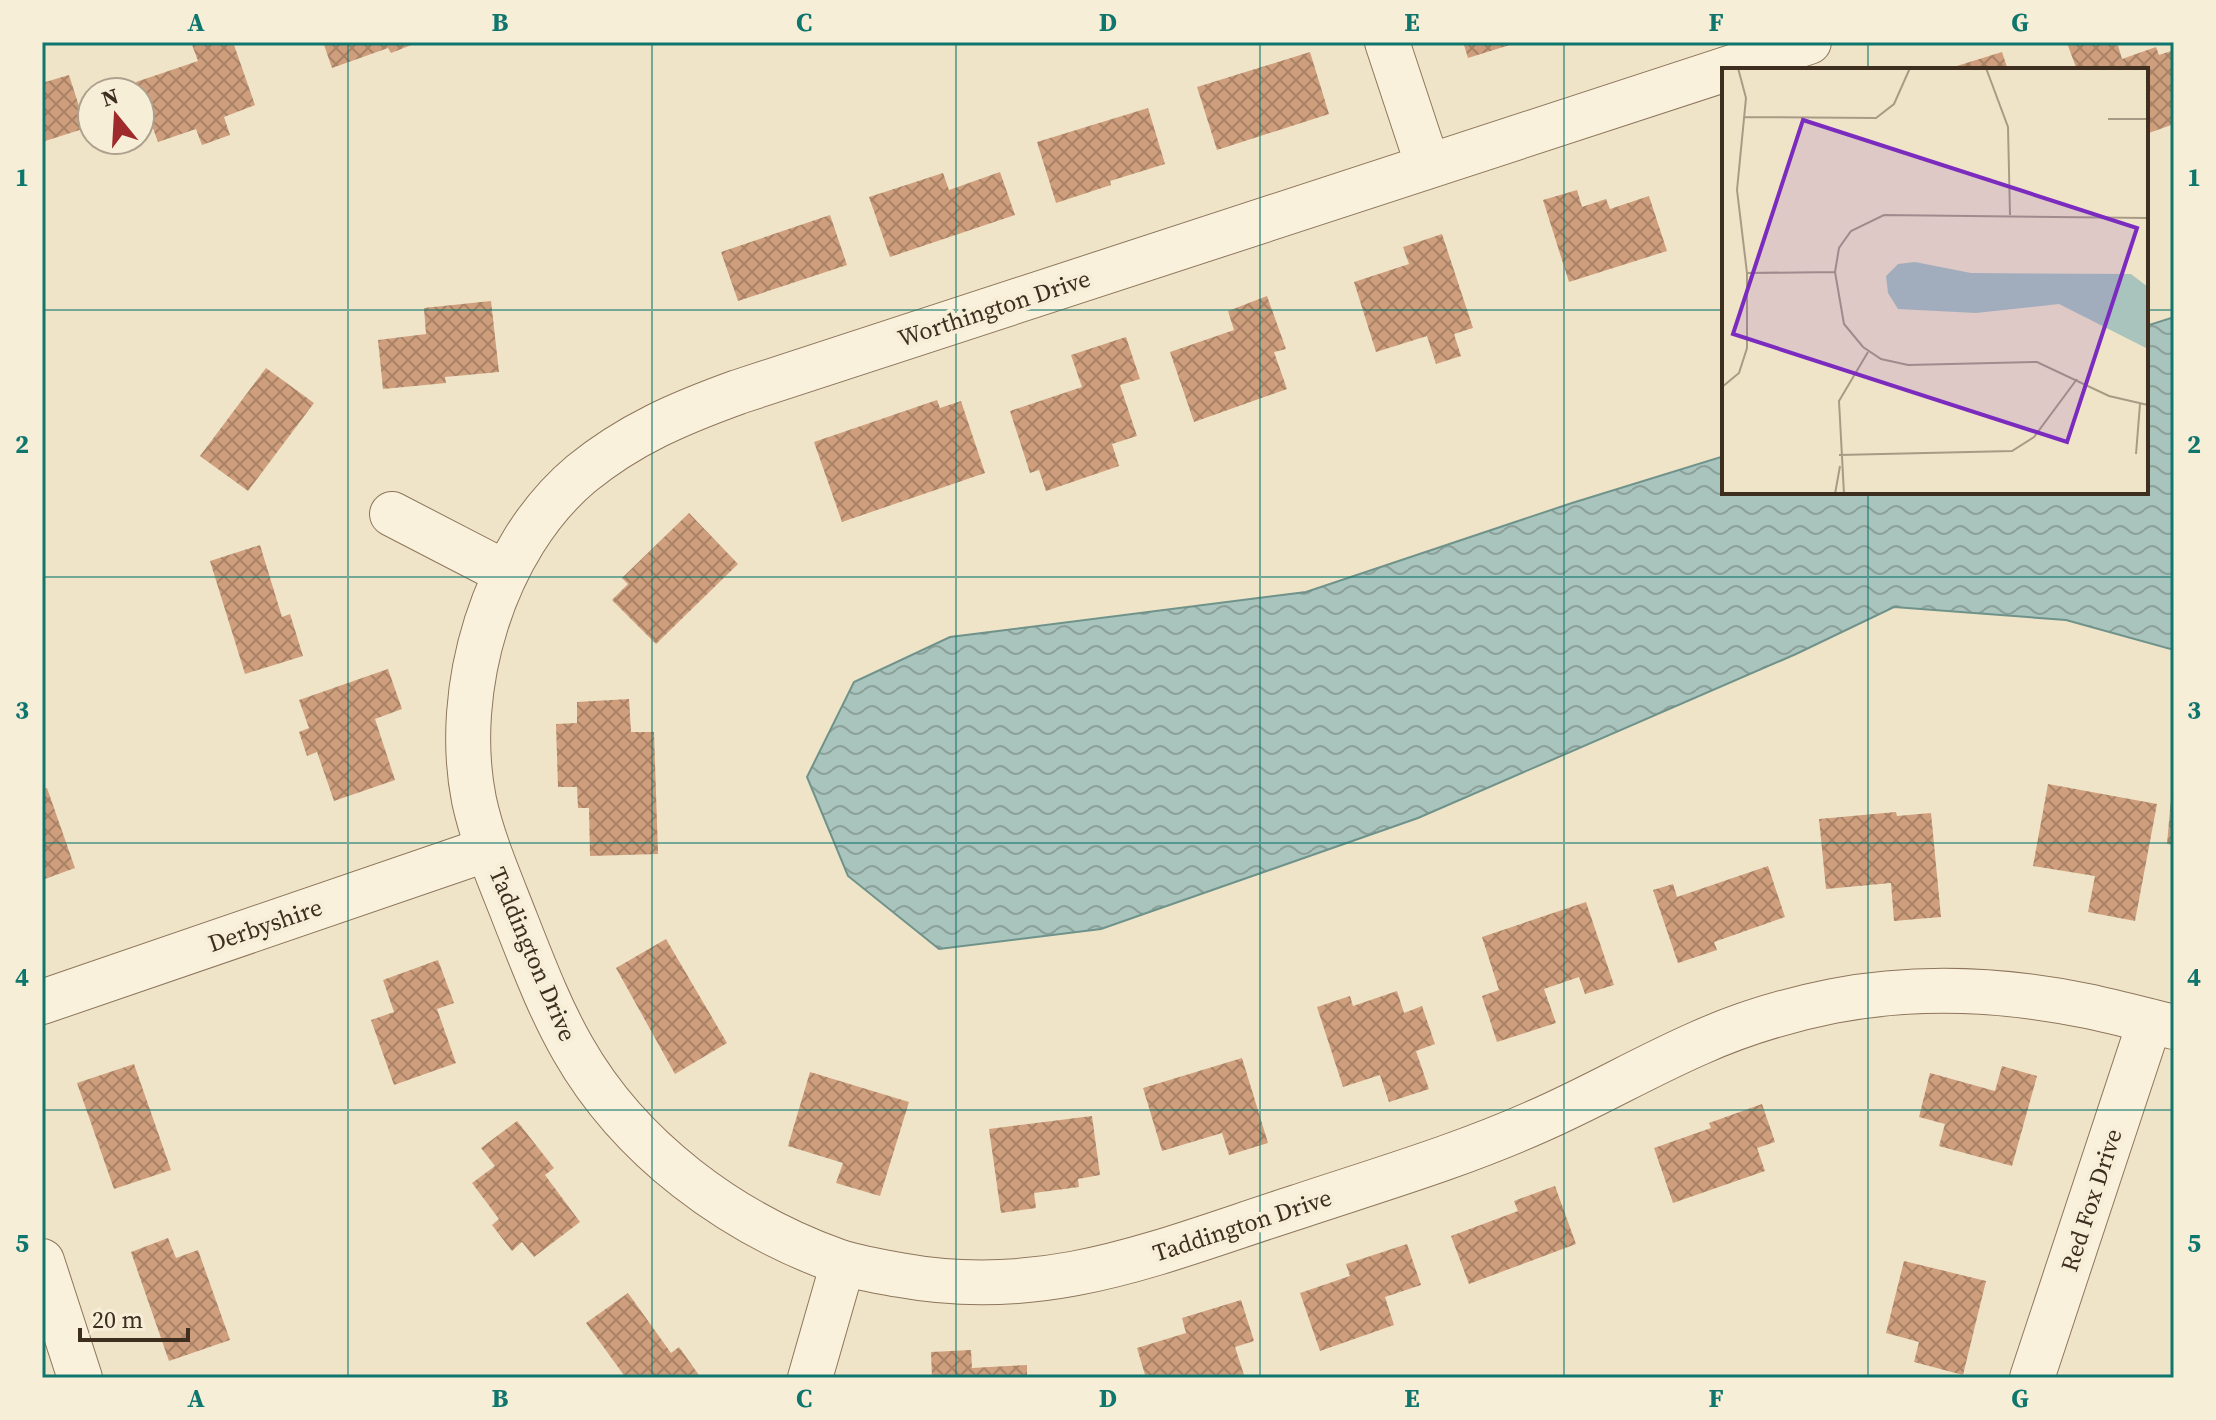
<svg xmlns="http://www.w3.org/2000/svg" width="2216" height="1420" font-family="'Source Serif 4',serif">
  <defs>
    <pattern id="water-waves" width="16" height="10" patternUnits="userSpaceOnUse" patternTransform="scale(2)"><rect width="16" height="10" fill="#a9c4bc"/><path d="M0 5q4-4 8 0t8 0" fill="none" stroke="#8ba098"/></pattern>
    <pattern id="building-cross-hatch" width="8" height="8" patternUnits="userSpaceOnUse" patternTransform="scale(2)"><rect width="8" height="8" fill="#cf9f7d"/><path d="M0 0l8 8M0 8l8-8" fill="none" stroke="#a98266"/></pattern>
  </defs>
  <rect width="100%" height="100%" fill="#f0e4c8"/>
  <!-- water -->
  <path fill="url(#water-waves)" stroke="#6f938a" stroke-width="2" d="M2174,317V650L2066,620L1894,607L1796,654L1418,818L1101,929L939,949L848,876L807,777L854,682L950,637L1306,592L1572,503L1724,456V492H2146V326Z"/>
  <!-- building -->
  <path fill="url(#building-cross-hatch)" d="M191,42H233L255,105L224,117L230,135L202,145L196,129L158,142L136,82L198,61Z
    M323,42H419L391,53L388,48L332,68Z
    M1463,42H1516V43L1468,58Z
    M2117,42L2122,59L2156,47L2159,55L2174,50V124L2146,134V70H2077L2067,43Z
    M1310,52L1329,114L1217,150L1197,87Z
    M2002,52L2008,70H1947V69Z
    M69,75L86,128L42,142V83Z
    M1148,108L1165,164L1110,181L1111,185L1056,203L1037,142Z
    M1000,172L1015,215L890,257L869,197L943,173L949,190Z
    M1577,190L1582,207L1606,199L1610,209L1649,196L1667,251L1569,282L1543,200Z
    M830,215L847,265L738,301L721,252Z
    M1442,234L1473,328L1454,334L1461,356L1436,364L1427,336L1376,352L1354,282L1409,264L1403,247Z
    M1267,296L1286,349L1274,352L1287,389L1194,422L1170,352L1234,330L1228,311Z
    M491,301L499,372L445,377L446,383L383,389L378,340L426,334L424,308Z
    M1126,337L1140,379L1120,385L1137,436L1112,444L1119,466L1046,491L1039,470L1030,473L1010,411L1082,387L1071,355Z
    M266,368L314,403L248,491L200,456Z
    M937,400L940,408L961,401L985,473L842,522L814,442Z
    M689,513L738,564L656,644L612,600L628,584L622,578Z
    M260,545L282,617L290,614L303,656L245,674L210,561Z
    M388,669L402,709L375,719L395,780L334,801L317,752L307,756L299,732L309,728L299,700Z
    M629,699L631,732H654L658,854L590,856L589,808H578L577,787H558L556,724L577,723V702Z
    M2048,784L2157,804L2135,921L2088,912L2095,876L2033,866Z
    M2172,787H2174V845L2167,844Z
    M47,788L75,868L42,880V789Z
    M1896,812L1897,816L1931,813L1941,917L1894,921L1891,883L1826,889L1819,819Z
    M1768,866L1785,917L1714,942L1717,950L1678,963L1653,890L1673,884L1677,897Z
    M1586,902L1614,985L1585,994L1579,977L1544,989L1556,1023L1497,1042L1482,996L1499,990L1482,937Z
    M666,939L727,1043L675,1074L616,968Z
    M438,960L454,1003L437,1009L456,1063L394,1085L371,1020L394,1012L383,980Z
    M1397,991L1404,1013L1422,1006L1435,1044L1416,1051L1429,1089L1389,1102L1380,1075L1343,1087L1317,1007L1350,996L1353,1006Z
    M1242,1058L1268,1143L1229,1155L1222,1133L1162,1151L1143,1088Z
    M134,1064L171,1170L114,1189L77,1083Z
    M2002,1066L2037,1076L2012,1166L1939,1146L1945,1124L1919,1117L1930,1073L1995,1091Z
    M810,1072L909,1102L880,1196L836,1183L843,1163L788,1146Z
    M1762,1104L1775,1142L1757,1148L1765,1171L1673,1203L1654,1148L1711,1128L1709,1123Z
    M1092,1116L1100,1175L1078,1179L1079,1187L1034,1193L1036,1208L1001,1213L989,1129Z
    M517,1121L554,1168L545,1175L580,1222L534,1257L522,1242L512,1251L492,1225L499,1219L472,1183L495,1166L481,1148Z
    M1555,1186L1576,1244L1469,1284L1451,1236L1518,1211L1514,1201Z
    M168,1238L176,1258L198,1250L230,1340L169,1361L131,1252Z
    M1407,1244L1421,1285L1385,1297L1394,1325L1320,1351L1300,1293L1350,1276L1346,1264Z
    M1904,1261L1986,1281L1963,1375L1914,1362L1919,1342L1886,1333Z
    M628,1293L671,1353L679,1347L701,1378H626L586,1323Z
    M1241,1300L1254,1341L1235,1347L1245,1378H1146L1137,1348L1186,1333L1182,1318Z
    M971,1350L972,1368L1027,1365V1378H932L931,1352Z"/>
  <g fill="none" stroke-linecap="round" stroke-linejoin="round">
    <!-- minor casing -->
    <g stroke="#8d765c" stroke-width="46">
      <path id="minor" d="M1387,42L1428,166
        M1809,42L738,392C680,413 630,434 581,474C493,548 452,690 474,800C483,842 501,882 516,921C533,964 550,1009 573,1049C630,1149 731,1223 837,1261C857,1268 879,1271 900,1275C1047,1302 1160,1251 1297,1207C1378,1180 1460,1156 1538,1121C1593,1097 1644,1067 1699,1043C1741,1024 1788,1010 1833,1001C1917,985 2004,989 2087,1006C2116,1012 2145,1020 2174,1027
        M392,514L506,573
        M42,1002L488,849
        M42,1261L80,1378
        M810,1378L843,1263
        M2032,1378L2150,1021"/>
    </g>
    <!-- minor -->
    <use href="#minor" stroke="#faf1dc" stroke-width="44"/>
  </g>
  <!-- grid -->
  <path fill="none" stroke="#0f766e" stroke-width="2" stroke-opacity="0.55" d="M348,42V1378M652,42V1378M956,42V1378M1260,42V1378M1564,42V1378M1868,42V70M42,310H1724M2146,310H2174M1868,492V1378M42,577H2174M42,843H2174M42,1110H2174"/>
  <g text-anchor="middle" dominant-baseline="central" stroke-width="8" stroke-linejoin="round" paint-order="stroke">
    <!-- street labels -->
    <g font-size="24" fill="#3d2e20" stroke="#f7eed8">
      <text transform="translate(994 308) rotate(-18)">Worthington Drive</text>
      <text transform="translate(265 925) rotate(-19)">Derbyshire</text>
      <text transform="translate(533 954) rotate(67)">Taddington Drive</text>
      <text transform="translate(2091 1200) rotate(-72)">Red Fox Drive</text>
      <text transform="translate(1242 1225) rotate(-18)">Taddington Drive</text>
    </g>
  </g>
  <!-- overview -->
  <g transform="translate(1722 68)">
    <rect width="426" height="426" fill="#f0e4c8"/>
    <path d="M193,194L249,205L409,206L426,219V281L337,236L254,245L176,241L166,225L164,208L176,196Z" fill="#a9c4bc"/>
    <path fill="none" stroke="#a89b85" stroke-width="2" d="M209,0H252M264,0L286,59L288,147M23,49L154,50L172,36L188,0M386,51H426M426,150L162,147L129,163L117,180L113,204L122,256L141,279L159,291L186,297L315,294L387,328L426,337M25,205L113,204M0,319L17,305L25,280V205L15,122L24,30L16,0M414,386L418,336M117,387L290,383L312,369L355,311M113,426L118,398M122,426L117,333L146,284"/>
    <path fill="#7b2cbf" fill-opacity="0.15" stroke="#7b2cbf" stroke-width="4" d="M81,52L415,160L345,374L11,266Z"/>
    <rect width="426" height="426" fill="none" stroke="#3d2e20" stroke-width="4"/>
  </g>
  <!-- border -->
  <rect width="2216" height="1420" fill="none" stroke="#f7eed8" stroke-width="88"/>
  <!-- north arrow -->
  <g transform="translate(116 116) rotate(342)"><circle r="38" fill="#f7eed8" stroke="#ada18e" stroke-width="2"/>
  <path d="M0-6L14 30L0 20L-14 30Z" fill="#9e2a2b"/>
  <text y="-12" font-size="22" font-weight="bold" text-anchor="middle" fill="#3d2e20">N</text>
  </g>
  <!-- scale -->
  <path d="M80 1328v12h108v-12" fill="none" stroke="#3d2e20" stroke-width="4"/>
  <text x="92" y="1328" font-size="24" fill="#3d2e20" stroke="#f7eed8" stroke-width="6" paint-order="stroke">20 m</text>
  <rect x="44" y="44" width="2128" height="1332" fill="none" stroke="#0f766e" stroke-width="3"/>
  <g font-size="26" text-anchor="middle" font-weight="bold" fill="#0f766e">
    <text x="196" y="31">A</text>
    <text x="500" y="31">B</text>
    <text x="804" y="31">C</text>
    <text x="1108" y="31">D</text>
    <text x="1412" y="31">E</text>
    <text x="1716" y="31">F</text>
    <text x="2020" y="31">G</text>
    <text x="22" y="186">1</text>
    <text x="2194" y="186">1</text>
    <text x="22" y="453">2</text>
    <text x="2194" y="453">2</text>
    <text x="22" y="719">3</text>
    <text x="2194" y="719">3</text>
    <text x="22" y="986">4</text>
    <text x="2194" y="986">4</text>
    <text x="22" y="1252">5</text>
    <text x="2194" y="1252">5</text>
    <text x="196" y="1407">A</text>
    <text x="500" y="1407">B</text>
    <text x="804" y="1407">C</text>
    <text x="1108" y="1407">D</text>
    <text x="1412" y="1407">E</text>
    <text x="1716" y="1407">F</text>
    <text x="2020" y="1407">G</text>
  </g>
</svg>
